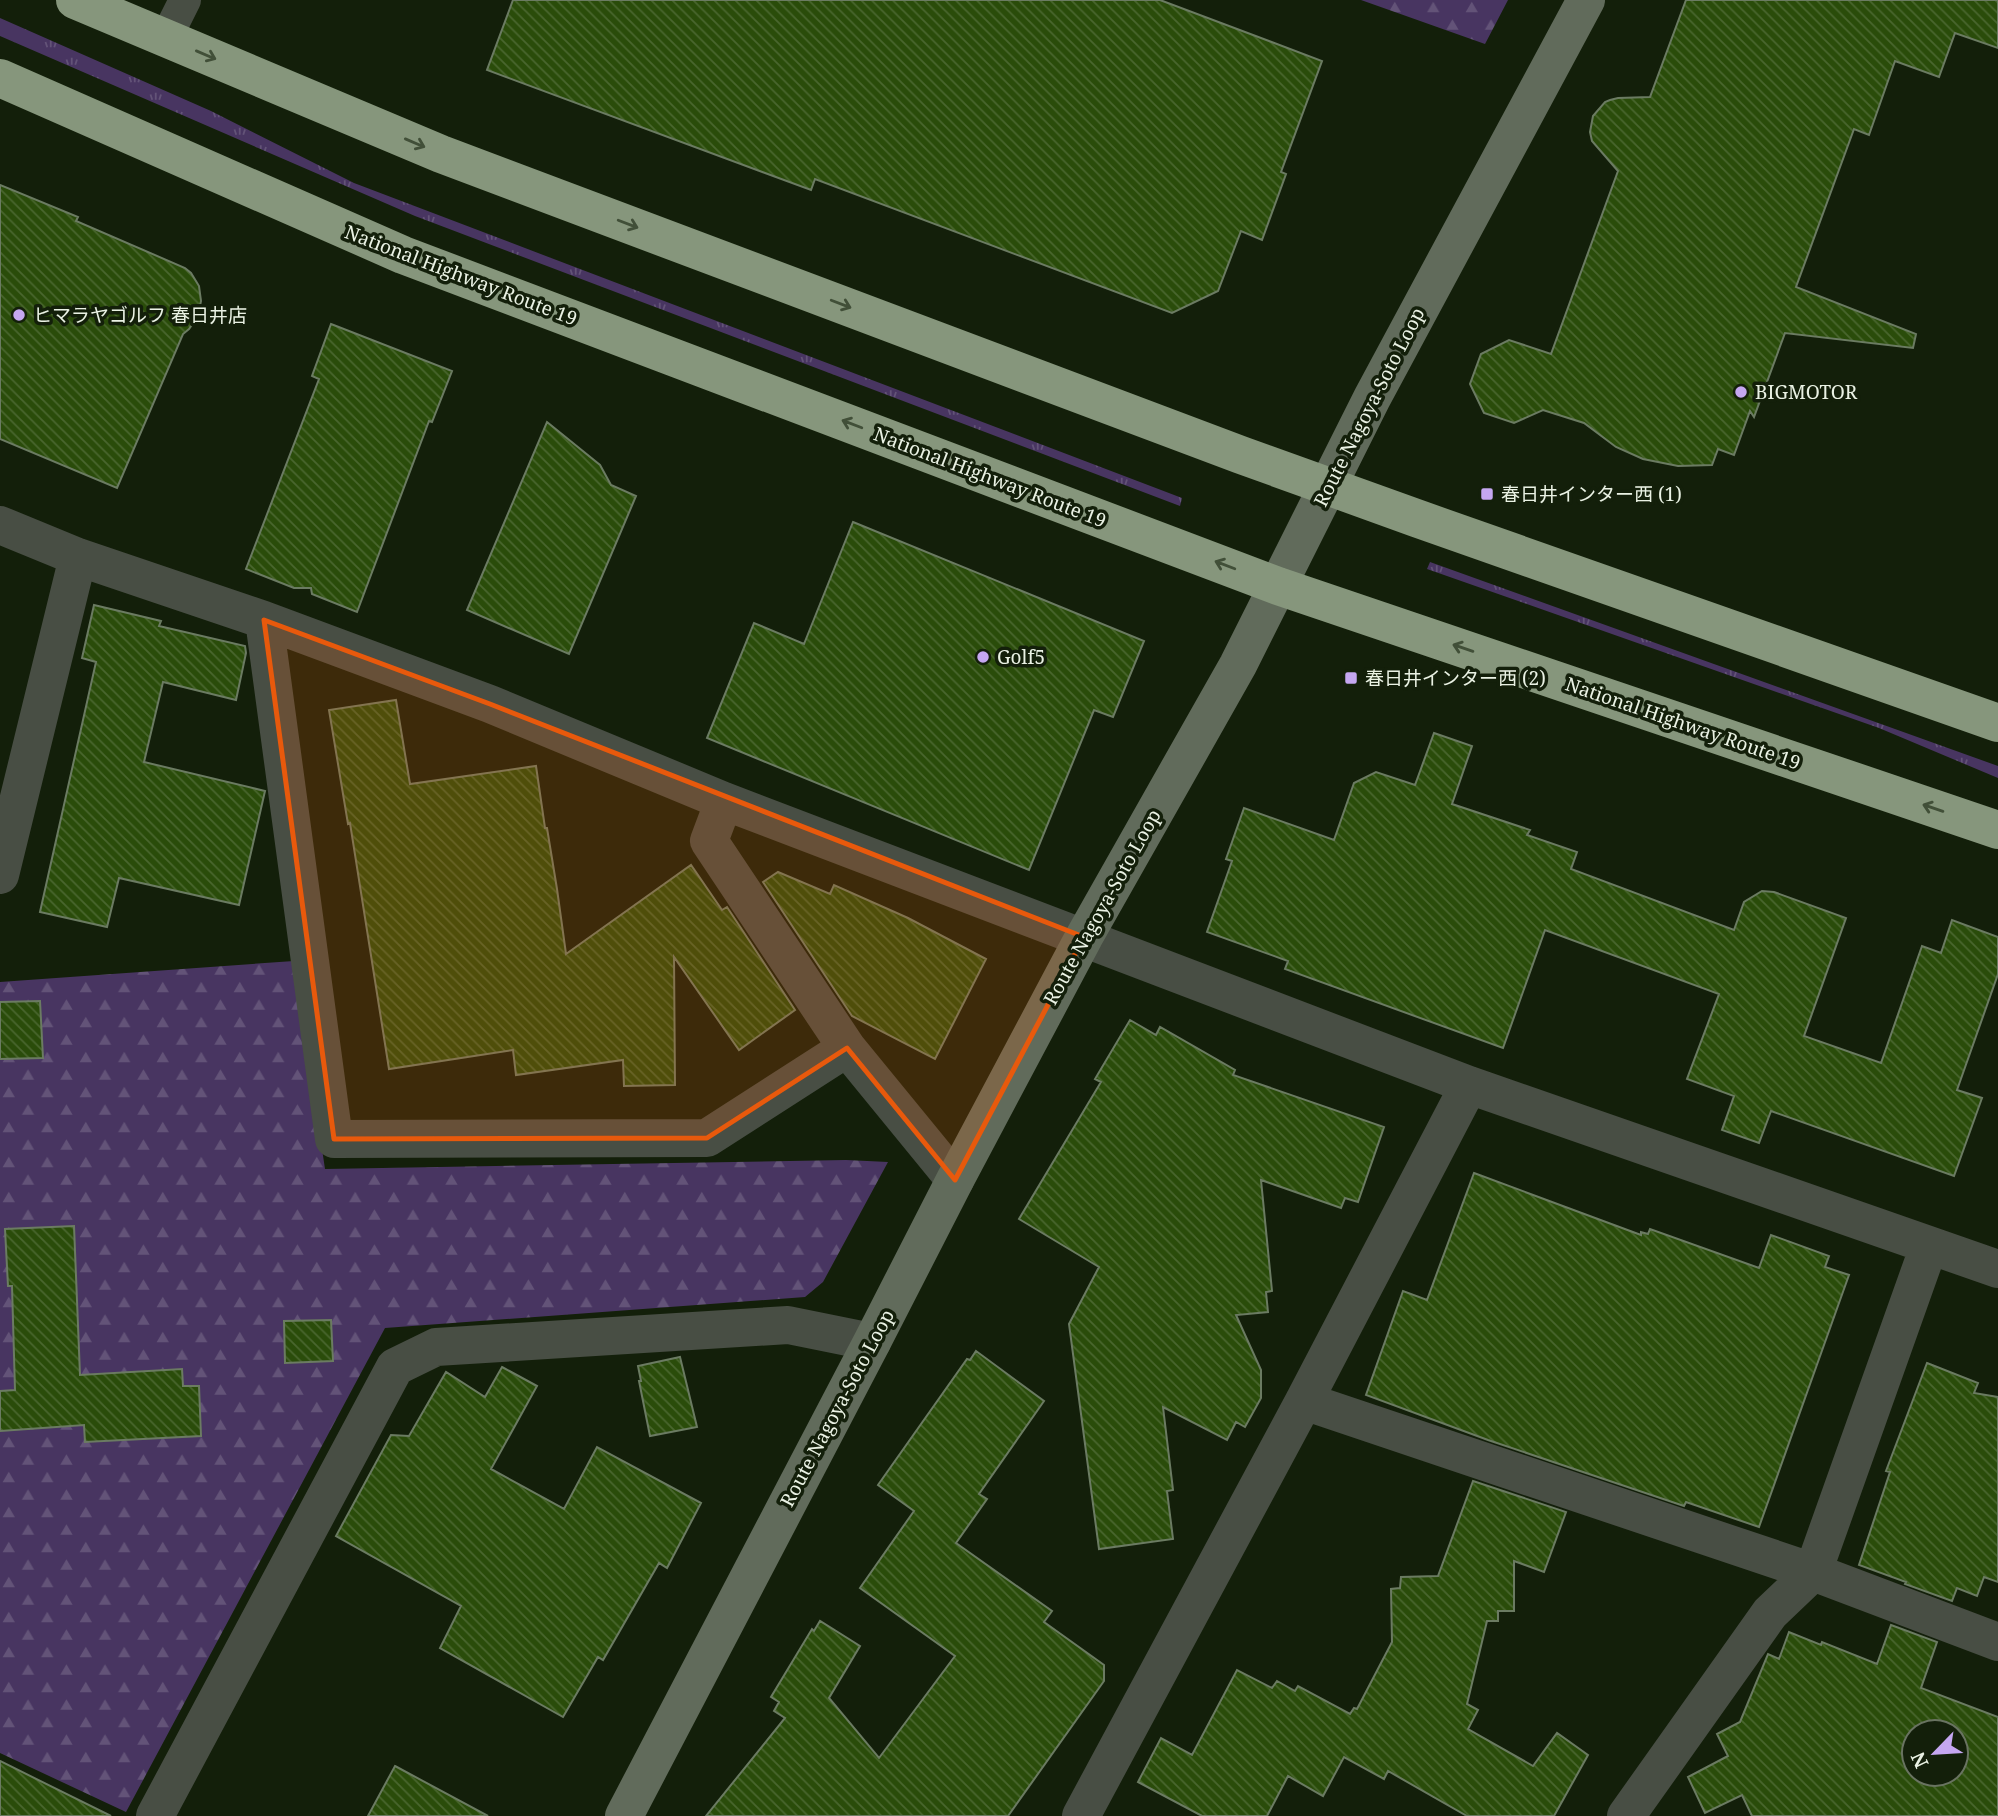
<svg xmlns="http://www.w3.org/2000/svg" width="1998" height="1816" font-family="'Noto Serif','Noto Sans JP',serif">
  <defs>
    <pattern id="grass-tufts" width="24" height="20" patternUnits="userSpaceOnUse" patternTransform="scale(1.75)"><rect width="24" height="20" fill="#483561"/><path d="M3 7l-1-3M5 7V3M7 7l1-3M15 17l-1-3M17 17v-4M19 17l1-3" fill="none" stroke="#635378"/></pattern>
    <pattern id="forest-firs" width="22" height="20" patternUnits="userSpaceOnUse" patternTransform="scale(1.75)"><rect width="22" height="20" fill="#483561"/><path d="M5 1l3.5 6h-7zM16 11l3.5 6h-7z" fill="#635378"/></pattern>
    <pattern id="building-back-hatch" width="6" height="6" patternUnits="userSpaceOnUse" patternTransform="scale(1.75)"><rect width="6" height="6" fill="#2a4c0a"/><path d="M-1 5l2 2M0 0l6 6M5-1l2 2" fill="none" stroke="#49662e"/></pattern>
  </defs>
  <rect width="100%" height="100%" fill="#131f0a"/>
  <!-- grass -->
  <path fill="url(#grass-tufts)" d="M0,18L211,111L354,183L1182,498L1180,506L415,216L0,36Z
    M1430,562L1998,766V778L1879,728L1427,569Z"/>
  <!-- forest -->
  <path fill="url(#forest-firs)" d="M1361,0H1508L1485,44Z
    M294,961L325,1169L846,1160L888,1162L823,1282L805,1297L385,1328L126,1812L0,1753V982Z"/>
  <!-- building -->
  <path fill="url(#building-back-hatch)" stroke="#6b7b62" stroke-width="2" fill-rule="evenodd" d="M513,0H1160L1322,61L1281,172L1286,174L1262,240L1241,231L1218,291L1172,313L815,179L811,190L487,70Z
    M1686,0H1998V48L1955,33L1939,77L1895,61L1869,135L1854,129L1796,287L1916,334L1913,348L1785,333L1754,417L1750,411L1734,455L1718,449L1712,465L1678,466L1643,459L1616,447L1584,423L1543,410L1514,423L1484,413L1470,384L1481,354L1509,340L1551,354L1618,171L1592,141L1590,132L1593,116L1605,102L1610,100L1618,98L1650,97Z
    M0,185L78,217L76,221L185,268L191,273L199,286L201,301L198,316L189,329L183,334L117,488L0,439Z
    M331,324L452,371L432,422L429,421L357,612L312,594L311,588H294L246,569L319,379L312,376Z
    M547,422L600,465L611,485L636,496L569,654L467,610Z
    M853,522L1144,641L1113,717L1094,710L1029,870L707,738L754,623L804,644Z
    M94,605L161,621L159,626L245,646L246,653L236,700L163,682L144,762L265,791L239,905L119,878L107,927L40,912L96,662L82,658Z
    M396,700L410,784L536,766L545,828H547L557,889L566,954L691,865L722,910L727,907L795,1010L739,1050L674,957L675,1085L624,1086L623,1060L516,1075L513,1050L389,1069L350,823L348,824L329,710Z
    M1434,733L1472,746L1452,804L1530,830L1527,835L1577,852L1571,869L1734,930L1744,902L1762,891L1774,892L1846,918L1804,1036L1881,1063L1922,946L1941,953L1952,920L1998,937V974L1957,1090L1982,1098L1954,1176L1771,1111L1759,1143L1722,1130L1734,1096L1687,1079L1719,994L1545,930L1503,1048L1285,969L1288,961L1207,932L1232,861L1226,859L1244,808L1334,840L1354,783L1376,772L1415,785Z
    M778,872L830,894L834,885L908,918L986,959L935,1059L852,1016L763,882Z
    M40,1001L43,1058L0,1059V1002Z
    M1130,1020L1156,1035L1160,1027L1235,1070L1233,1075L1384,1127L1358,1202L1345,1198L1341,1208L1261,1180L1272,1291L1266,1292L1268,1312L1236,1315L1261,1370V1398L1245,1427L1236,1422L1227,1440L1163,1407L1173,1490L1167,1491L1173,1539L1099,1549L1069,1324L1099,1267L1019,1219L1101,1082L1095,1079Z
    M1474,1173L1641,1235V1232L1648,1234L1650,1229L1759,1268L1771,1235L1829,1256L1825,1267L1849,1275L1759,1527L1686,1502L1684,1506L1488,1440L1366,1395L1403,1291L1427,1300Z
    M74,1226L80,1375L182,1369L183,1386H199L201,1436L85,1442L84,1425L0,1431V1391L15,1390L12,1286H8L5,1229Z
    M331,1320L333,1361L285,1363L284,1321Z
    M976,1351L1044,1401L979,1494L987,1499L956,1543L1052,1611L1044,1622L1104,1665V1681L1008,1816H706L785,1718L774,1711L779,1702L771,1697L812,1629L814,1631L820,1621L860,1646L829,1698L879,1758L955,1656L860,1588L914,1511L878,1485L967,1359L970,1360Z
    M680,1357L697,1427L650,1436L639,1381H641L638,1366Z
    M1927,1363L1978,1383L1974,1393L1998,1397V1582L1984,1577L1977,1596L1957,1588L1952,1601L1905,1584L1906,1582L1859,1565L1890,1472L1886,1471Z
    M502,1367L537,1386L491,1469L564,1509L597,1447L701,1503L667,1568L659,1563L603,1660L598,1657L563,1717L440,1648L461,1606L336,1536L391,1435L409,1436L446,1372L485,1397Z
    M1473,1481L1566,1512L1544,1572L1514,1561V1611H1498V1621H1487L1467,1704L1478,1710L1468,1729L1533,1766L1557,1733L1588,1755L1554,1816H1467L1388,1771L1384,1779L1344,1757L1323,1796L1288,1776L1267,1816H1202L1138,1782L1161,1738L1192,1755L1237,1670L1272,1688L1277,1681L1295,1691L1298,1686L1350,1714L1354,1708L1357,1709L1392,1642L1391,1589L1400,1588L1401,1577L1438,1576Z
    M1891,1625L1937,1642L1921,1688L1998,1717V1816H1752L1742,1795L1705,1813L1688,1777L1728,1756L1717,1734L1740,1722L1768,1654L1779,1659L1789,1632L1821,1645L1822,1642L1877,1664ZM1914,1732H1956V1774H1914Z
    M0,1761L111,1816H0Z
    M395,1766L488,1816H368Z"/>
  <g fill="none" stroke-linecap="round" stroke-linejoin="round">
    <!-- lane -->
    <path stroke="#484e44" stroke-width="32" d="M166,38L185,0"/>
    <!-- street -->
    <path stroke="#484e44" stroke-width="38" d="M0,525L78,557L264,620L490,704L724,801L1469,1085L1998,1269
      M264,620L334,1139L707,1138L847,1048
      M724,801L709,841L847,1048L955,1180
      M0,875L78,557
      M1304,1401L1813,1572L1998,1642
      M155,1816L395,1367L436,1347L788,1325L872,1342
      M1081,1816L1304,1401L1469,1085
      M1626,1816L1770,1613L1813,1572L1929,1246"/>
    <!-- secondary -->
    <path stroke="#616b5b" stroke-width="38" d="M624,1816L872,1342L955,1180L1084,937L1238,665L1372,398L1586,0"/>
    <!-- highway -->
    <path stroke="#86967c" stroke-width="38" d="M75,0L441,154L1241,455L1416,518L1998,723
      M0,78L403,255L1278,586L1998,830"/>
  </g>
  <!-- one-way arrows -->
  <defs><path id="oneway-shaft" d="M-6 0H5M1.5-3L5.5 0L1.5 3" fill="none" stroke-width="1.6" stroke-linecap="round" stroke-linejoin="round" transform="scale(1.75)"/></defs>
  <g stroke="#414f38">
    <use href="#oneway-shaft" transform="translate(206 55) rotate(23)"/>
    <use href="#oneway-shaft" transform="translate(415 143) rotate(23)"/>
    <use href="#oneway-shaft" transform="translate(628 224) rotate(21)"/>
    <use href="#oneway-shaft" transform="translate(841 304) rotate(21)"/>
    <use href="#oneway-shaft" transform="translate(852 424) rotate(-159)"/>
    <use href="#oneway-shaft" transform="translate(1225 565) rotate(-159)"/>
    <use href="#oneway-shaft" transform="translate(1463 648) rotate(-161)"/>
    <use href="#oneway-shaft" transform="translate(1933 808) rotate(-161)"/>
  </g>
  <!-- marked area -->
  <path fill="#e8590c" fill-opacity="0.2" stroke="#e8590c" stroke-width="5" stroke-linejoin="round" d="M264,620L490,704L1084,937L955,1180L847,1048L707,1138L334,1139Z"/>
  <!-- markers -->
  <g fill="#c5a7f1" stroke="#131f0a" stroke-width="2.5">
    <circle cx="19" cy="315" r="7"/>
    <circle cx="1741" cy="392" r="7"/>
    <rect x="1480" y="487" width="14" height="14" rx="3.5"/>
    <circle cx="983" cy="657" r="7"/>
    <rect x="1344" y="671" width="14" height="14" rx="3.5"/>
  </g>
  <g text-anchor="middle" dominant-baseline="central" stroke-width="7" stroke-linejoin="round" paint-order="stroke">
    <!-- street labels -->
    <g font-size="19" fill="#eaf2e4" stroke="#131f0a">
      <text transform="translate(461 275) rotate(21)">National Highway Route 19</text>
      <text transform="translate(1369 407) rotate(-63)">Route Nagoya-Soto Loop</text>
      <text transform="translate(990 477) rotate(21)">National Highway Route 19</text>
      <text transform="translate(1683 723) rotate(19)">National Highway Route 19</text>
      <text transform="translate(1102 907) rotate(-61)">Route Nagoya-Soto Loop</text>
      <text transform="translate(837 1408) rotate(-62)">Route Nagoya-Soto Loop</text>
    </g>
    <!-- poi labels -->
    <g font-size="19" fill="#eaf2e4" stroke="#131f0a" text-anchor="start">
      <text x="33" y="315">ヒマラヤゴルフ 春日井店</text>
      <text x="1755" y="392">BIGMOTOR</text>
      <text x="1501" y="494">春日井インター西 (1)</text>
      <text x="997" y="657">Golf5</text>
      <text x="1365" y="678">春日井インター西 (2)</text>
    </g>
  </g>
  <!-- north arrow -->
  <g transform="translate(1935 1753) rotate(245)"><circle r="33" fill="#131f0a" stroke="#697361" stroke-width="2"/>
  <path d="M0-5L12 26L0 18L-12 26Z" fill="#c5a7f1"/>
  <text y="-10" font-size="19" font-weight="bold" text-anchor="middle" fill="#eaf2e4">N</text>
  </g>
</svg>
